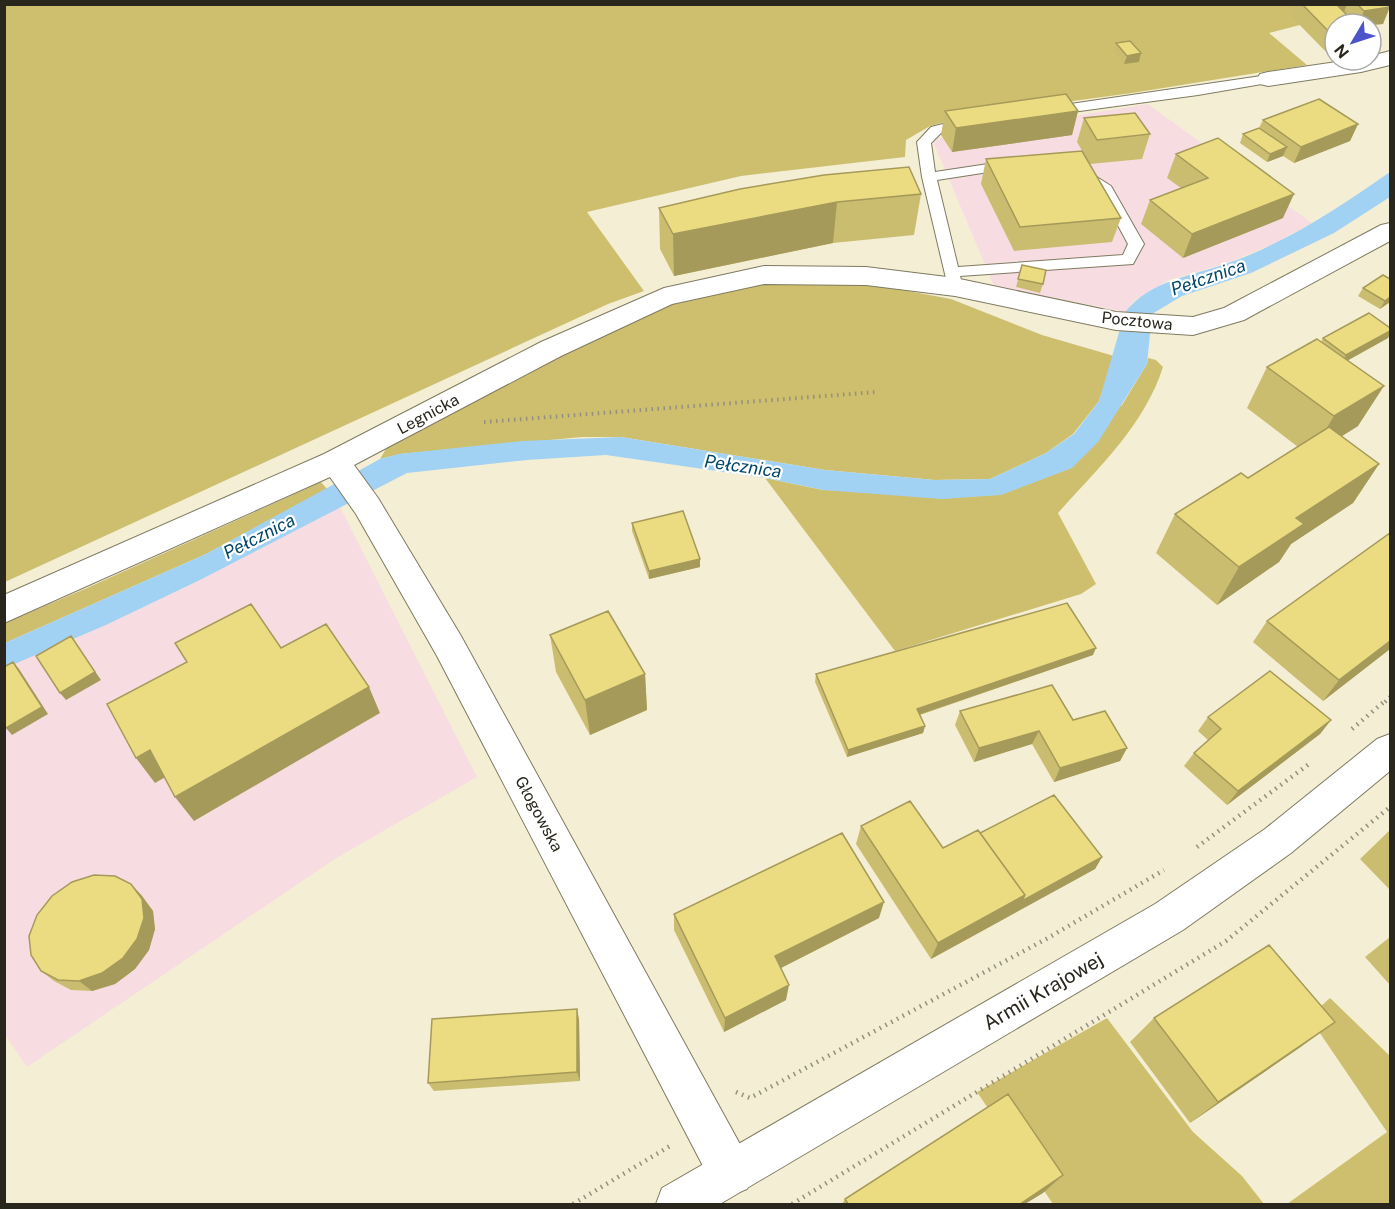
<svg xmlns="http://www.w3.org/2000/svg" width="1395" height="1209" font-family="'Public Sans',sans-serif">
  <rect width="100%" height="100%" fill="#f4efd4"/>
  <!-- industrial -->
  <path fill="#f7dde1" d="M1148,104L1312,223L1273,244L1230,262L1169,280L1134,301L1125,312L994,286L932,139Z
    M340,507L477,777L335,859L27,1067L5,1035L4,668L106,625L202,579Z"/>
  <!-- green -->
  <path fill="#cebf6f" d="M1322,4L1300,25L1269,33L1307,65L1132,93L971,115L930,126L906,140L905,157L741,176L587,212L644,291L608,304L5,582V5Z
    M768,282L865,283L951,299L1042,335L1114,356L1099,401L1073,434L1046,453L990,479L935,480L825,470L621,437H582L400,454L380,459L387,447L555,356L667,303Z
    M1148,358L1156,360L1163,367C1144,426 1098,468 1058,513L1096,584L1081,594L895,651L765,478L823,490L1001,495L1122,405L1147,364Z
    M321,482L327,489L206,554L5,643V623L87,588Z
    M1330,998L1390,1056V1204H1287L1387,1132L1309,1017Z
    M1107,1018L1193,1132L1242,1176L1264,1204H1053L977,1092Z"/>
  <!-- water -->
  <path fill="#a2d2f3" d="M1390,172V197L1334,233L1251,273L1182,296L1152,314L1147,364L1098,442L1072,468L1001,495L942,499L823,490L765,478L606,455L527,460L407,473L202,579L106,625L5,668V643L206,554L380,459L399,454L522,441L621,437L825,470L935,480L990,479L1046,453L1074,434L1099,401L1125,312C1152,279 1194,276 1231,262C1245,257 1260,251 1273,244C1315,224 1352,198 1390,172Z"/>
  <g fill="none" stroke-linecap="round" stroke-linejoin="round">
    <!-- service casing -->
    <g stroke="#7e7a61" stroke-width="2">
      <path id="service" d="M1268,75L1275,79L1273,82L1198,95L1050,115L1043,111L1050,107Z
        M967,118L974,122L972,125L941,133L931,143L935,172L1008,161L1015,165L1008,169L937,180L958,267L1123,255L1128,244L1100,192L1074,171L1081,167L1111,186L1144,244L1133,264L960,276L963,287L961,291H949L922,177L917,142L931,127Z"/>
    </g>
    <!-- minor casing -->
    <g stroke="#7e7a61" stroke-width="2">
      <path id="minor" d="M1390,51V65L1361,72L1268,86L1260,84L1257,79L1260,74L1268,72L1350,60H1371V56Z
        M1390,223V241L1244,320L1193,335L1116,330L955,296L866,285L764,284L672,304L561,356L354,465L378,498L461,636L747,1157L753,1173L747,1189L731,1195L715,1189L437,656L356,514L330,477L4,623V595L324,454L541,342L664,288L764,266L866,267L955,278L1116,312L1193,317L1224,308L1381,225Z"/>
    </g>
    <!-- secondary casing -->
    <g stroke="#7e7a61" stroke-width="2">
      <path id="secondary" d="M1390,734V771L1291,853L1183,930L720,1204H656L662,1188L1155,904L1265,829L1377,739Z"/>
    </g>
    <!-- path-far1 -->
    <path stroke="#94907d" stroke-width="4" stroke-dasharray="1.5 4.5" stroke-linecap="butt" d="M484,422L877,392
      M1385,702L1390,697"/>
    <!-- path -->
    <path stroke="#94907d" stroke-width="4.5" stroke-dasharray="1.5 5" stroke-linecap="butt" d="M1352,729L1386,700
      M1197,847L1309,764
      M736,1092L750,1098L1048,938L1164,870
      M573,1204L670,1146
      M792,1204L1226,941L1390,807"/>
    <!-- service -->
    <use href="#service" fill="#fff" fill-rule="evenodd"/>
    <!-- minor -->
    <use href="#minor" fill="#fff" fill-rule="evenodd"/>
    <!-- secondary -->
    <use href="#secondary" fill="#fff" fill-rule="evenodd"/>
  </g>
  <!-- wall -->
  <path fill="#cbbd6f" d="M1294,4H1387L1383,24L1371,25V24H1335V52L1327,53L1290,15Z
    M1116,43L1139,62L1124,64L1114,51Z
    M945,111H1078L1072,135L952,152L941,135Z
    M1084,118L1150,134L1142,159L1090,164L1077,142Z
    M1263,120L1358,124L1350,141L1294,163L1283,156L1267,162L1240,143L1243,134L1259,128Z
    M1176,154L1283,218L1183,258L1141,224L1150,200L1181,188L1167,178Z
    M986,159L1121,218L1112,242L1014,251L981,184Z
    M921,194L914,235L833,243L674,276L660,249L659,208Z
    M1022,265L1043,284L1040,293L1016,287Z
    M1363,288L1390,302L1380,309L1358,296Z
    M1390,328V334L1388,338L1347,361L1358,426L1342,436L1379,464L1353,503L1291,544L1279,562L1217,605L1156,553L1175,514L1248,478L1298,447L1247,408L1267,367L1321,342L1323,338Z
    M632,523L700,567L649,579L632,531Z
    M1267,621L1390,649L1323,701L1253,642Z
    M550,635L645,674L647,710L590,735L556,672Z
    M1093,655L920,715L925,726L923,733L847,757L815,682L816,674Z
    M960,711L1073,720L1127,748L1120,761L1054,782L1032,744L974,762L955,725Z
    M1208,717L1331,720L1320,734L1227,805L1184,766L1194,753L1208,740L1198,731Z
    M861,826L943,848L980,833L1102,857L1095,869L931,959L856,844Z
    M1390,830V890L1360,859Z
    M131,884L142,896L153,911L155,929L149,950L135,969L115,984L92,991L71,990L54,981L41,971Z
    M674,914L879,918L781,968L786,1000L724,1032L674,930Z
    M1390,937V985L1365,957Z
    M1154,1018L1302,1046L1190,1123L1130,1042Z
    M579,1019L580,1081L434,1091L428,1083Z
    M845,1199L848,1204H842Z"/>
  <!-- shaded-wall -->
  <path fill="#a59a5a" d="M1340,4H1347L1343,15L1335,16Z
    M1390,7L1383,24L1371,25V24H1358L1364,11Z
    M1334,37L1335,52L1327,53Z
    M1141,53L1139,62L1124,64L1127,56Z
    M1078,111L1072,135L952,152L956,128Z
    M1358,124L1350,141L1294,163L1301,147Z
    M1287,147L1283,156L1267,162L1270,154Z
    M1294,194L1283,218L1183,258L1192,234Z
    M837,202L833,243L674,276L673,234Z
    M1390,297V302L1380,309L1385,301Z
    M1390,331V334L1388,338L1341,364L1346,355Z
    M1384,386L1358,426L1310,456L1334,416Z
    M1379,464L1353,503L1291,544L1279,562L1217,605L1239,567L1296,518Z
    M700,559V567L649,579V571Z
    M71,636L101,680L66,700L60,693Z
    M1390,641V649L1323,701L1339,680Z
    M1096,648L1093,655L915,716L917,709Z
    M13,662L19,669L48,714L12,735L6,728Z
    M645,674L647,710L590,735L585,700Z
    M369,687L380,713L194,821L175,797Z
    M1331,720L1320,734L1227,805L1238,791Z
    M925,726L923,733L847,757L848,750Z
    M1039,731L1032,744L974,762L979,748Z
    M1127,748L1120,761L1054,782L1060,768Z
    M150,750L169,775L155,783L136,758Z
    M1102,857L1095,869L931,959L938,943L1025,895Z
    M131,884L142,896L153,911L155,929L149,950L135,969L115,984L92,991L79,981Z
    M884,902L879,918L773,972L775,956Z
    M789,985L786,1000L724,1032L725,1018Z
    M577,1009L579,1019L580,1081L577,1072Z
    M1335,1022L1302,1046L1190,1123L1218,1102Z
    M1063,1175L1043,1193L1025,1204H1020Z"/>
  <!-- building -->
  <path fill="#ecdc81" stroke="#a59a5a" stroke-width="1.5" d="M1302,4H1336L1356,24H1335L1334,37Z
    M1357,4H1387L1390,7L1364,11Z
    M1130,41L1141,53L1127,56L1116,43Z
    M1066,94L1078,111L956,128L945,111Z
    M1319,99L1358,124L1301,147L1263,120Z
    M1135,113L1150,134L1097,140L1084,118Z
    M1259,128L1287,147L1270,154L1243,134Z
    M1218,138L1294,194L1192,234L1150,200L1208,178L1176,154Z
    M1082,151L1121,218L1020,227L986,159Z
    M909,167L921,194L837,202L673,234L659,208L740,189L824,175Z
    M1022,265L1046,270L1043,284L1018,279Z
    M1383,275L1390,279V297L1385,301L1363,288Z
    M1369,313L1390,328V331L1346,355L1323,338Z
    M1317,339L1384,386L1334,416L1267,367Z
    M1329,427L1379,464L1296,518L1304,524L1239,567L1175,514L1241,473L1248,478Z
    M683,511L700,559L649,571L632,523Z
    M1390,533V641L1339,680L1267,621Z
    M1067,603L1096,648L917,709L925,726L848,750L816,674Z
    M251,604L281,648L326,624L369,687L175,797L150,750L136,758L107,704L187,662L175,643Z
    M608,611L645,674L585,700L550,635Z
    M71,636L95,672L60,693L36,656Z
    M13,662L42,707L6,728L4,726V667Z
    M1270,671L1331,720L1238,791L1194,753L1221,729L1208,717Z
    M1052,685L1073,720L1105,711L1127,748L1060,768L1039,731L979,748L960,711Z
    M1054,795L1102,857L1022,901L1025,895L980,833Z
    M910,801L943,848L978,830L1025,895L938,943L861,826Z
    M842,833L884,902L775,956L789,985L725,1018L674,914Z
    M94,875L115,876L131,884L142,899L144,918L137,939L123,958L102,973L79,981L58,980L41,971L31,955L29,936L37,915L52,896L72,882Z
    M1269,945L1335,1022L1218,1102L1154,1018Z
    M577,1009V1072L428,1083L432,1019Z
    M1008,1094L1063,1175L1020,1204H848L845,1199Z"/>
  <g text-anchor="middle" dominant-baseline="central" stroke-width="4.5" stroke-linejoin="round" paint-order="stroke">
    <!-- street labels -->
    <g font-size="16" fill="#29271d" stroke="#fff">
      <text transform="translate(1137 321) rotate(6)">Pocztowa</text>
      <text transform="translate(428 414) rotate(-28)">Legnicka</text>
      <text transform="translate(539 814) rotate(62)">Głogowska</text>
    </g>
    <!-- water labels -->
    <g font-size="18" font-style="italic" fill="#00476a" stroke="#fff">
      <text transform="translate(1208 277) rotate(-19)">Pełcznica</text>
      <text transform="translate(743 466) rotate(8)">Pełcznica</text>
      <text transform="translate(259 536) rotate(-27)">Pełcznica</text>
    </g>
    <!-- near-street labels -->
    <g font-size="20" fill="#29271d" stroke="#fff">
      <text transform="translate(1043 991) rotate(-30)">Armii Krajowej</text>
    </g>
  </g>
  <!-- border -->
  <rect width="1395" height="1209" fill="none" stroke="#29271d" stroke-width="12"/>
  <!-- north arrow -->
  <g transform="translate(1353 42) rotate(231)"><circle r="28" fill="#ffffff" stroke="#a9a9a5" stroke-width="1.5"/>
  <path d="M0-4.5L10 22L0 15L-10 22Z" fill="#4d54ca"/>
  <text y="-9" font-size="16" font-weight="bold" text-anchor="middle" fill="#29271d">N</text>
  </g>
</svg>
